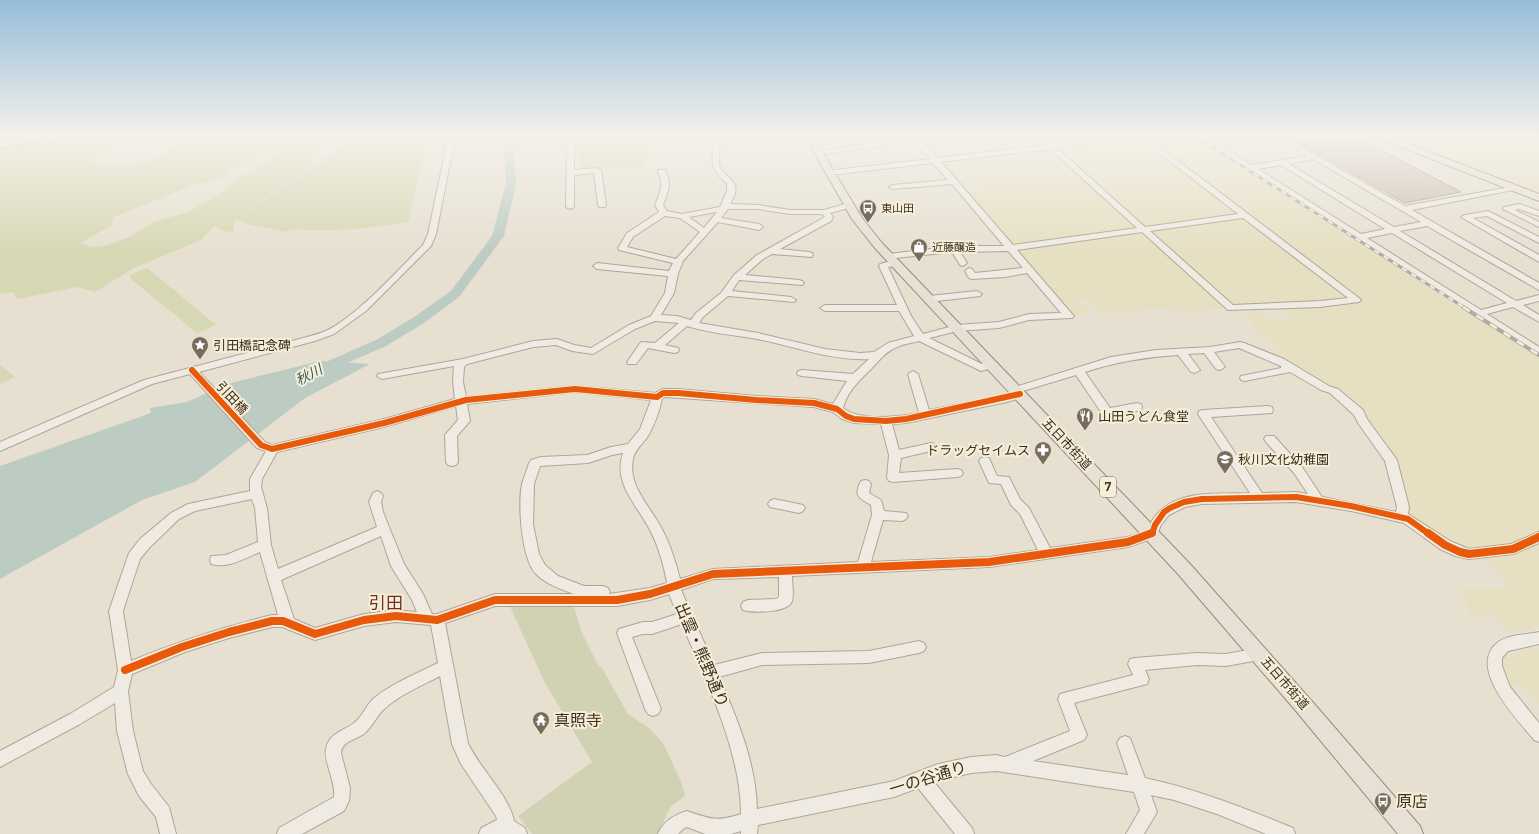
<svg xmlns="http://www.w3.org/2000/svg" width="1539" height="834" font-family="Bitter,'Noto Sans JP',serif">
  <rect width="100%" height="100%" fill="#e7e0d1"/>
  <!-- farmland -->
  <path fill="#e6dfc2" d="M918,138H988L1002,151L935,158Z
    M1006,138H1040L1047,144L1046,146L1018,149Z
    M1044,138H1113L1054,145Z
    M1132,138H1142L1240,213L1239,215L1146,228L1143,227L1055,148L1056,147Z
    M1146,138H1194L1539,358V534L1516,544L1474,551L1453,545L1407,515L1404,498L1362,414L1269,353L1281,350L1259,332L1251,322L1248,315L1249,308L1255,307L1268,320L1292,318L1282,307L1355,297Z
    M1394,138H1539V195L1430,153Z
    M1049,148L1139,229L1012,246L963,190L986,187L980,179L972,180L963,170L947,172L940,161Z
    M1243,217L1351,300L1234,307L1148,231Z
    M1142,232L1226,307L1197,311H1181L1162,308L1100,314L1088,299L1078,300L1089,314L1075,315L1068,313L1014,249Z
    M1539,541V626L1511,633L1495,615L1472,619L1461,589L1512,588L1484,558L1510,553Z
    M1539,648V704L1516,683L1508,685L1500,663L1503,656Z"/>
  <!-- green -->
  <path fill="#d6d7b3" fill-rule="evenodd" d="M0,138H48L46,143L54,144L98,141L102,144L111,143L116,138H118L121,141V145L101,155L93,163C117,163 139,166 163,156L165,150L187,138H244L237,146L247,144L257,138H334L325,142L308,160L313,165L250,207L247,210L356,138H419L427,141L408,222C369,229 330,232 291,229L287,232L251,225L237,220L234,223L233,232L224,231L214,226L201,240L134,268L95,292L78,287L17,299L13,292L0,294ZM278,148L280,150L262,165L232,181L226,190L188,212L153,222L129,237L105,246L92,247L80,243L112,225L114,217L191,186L221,178L248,162Z
    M577,138H654L643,165L580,171Z
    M147,268L216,325L197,333L132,280L130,277L132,274Z
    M0,365L15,377L0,384Z"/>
  <!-- cemetery -->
  <path fill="#d1d1b3" d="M508,602L573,604L582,633L599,667L602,668L628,714L649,728L663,743L682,784L685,796L671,806L657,834H532L518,816L592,762L544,681Z"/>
  <!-- water -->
  <path fill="#bcccc2" d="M320,361L370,364L305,398L195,482L142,500L0,579V466L151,413L150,408L187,402L227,384Z"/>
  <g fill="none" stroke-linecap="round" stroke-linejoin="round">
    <!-- river -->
    <path fill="#bcccc2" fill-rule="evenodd" d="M503,138H513L516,183L504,236L459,297L424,323L386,346L322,374L317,376L312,374L310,371L312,368L376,340L414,317L451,291L492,236L506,183Z"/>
  </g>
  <!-- building -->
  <path fill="#cbbfb2" stroke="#a89c90" d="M1290,138H1358L1461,192L1405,203Z"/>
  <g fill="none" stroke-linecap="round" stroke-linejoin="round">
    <!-- major-tunnel -->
    <path stroke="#c5bcae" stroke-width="10" stroke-dasharray="10 5" stroke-linecap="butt" d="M0,147L57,138"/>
    <!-- minor casing -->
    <g stroke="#ada599" stroke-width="2">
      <path id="minor" d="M30,138H44L40,140L0,147V143Z
        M448,138H455L436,234L431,246L366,311L334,334L315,341L199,372L265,442L272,445L384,419L455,399L453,382L454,366L382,379L377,376L378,374L463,359L533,341L557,339L574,345L591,348L629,325L651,316L665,293L668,276L597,269L593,266L597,263L669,271L673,263L619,250L618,248L627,233L659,212L655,205C660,193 664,185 658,172L659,170H665C672,183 668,192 663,205L667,211L682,214L720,207L727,191V184C706,164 714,163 713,138H720L719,166C728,182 744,180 730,204L758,205L790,210H824L849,203L853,205L852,207L830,213L833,217L831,221L780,249L809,252L812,253L813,255L812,257L772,254L763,259L745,275L799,280L802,281L804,283L802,285L739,280L732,291L791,297L796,300L794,302L728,296L703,317L699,323L758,333L825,349L860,353L874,352L888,343L914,336L899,311H825L820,308L825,305H897L879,266L880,264L895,260L898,261L899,263L898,265L888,267L911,316L923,334L957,325L999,322L1029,314L1061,313L1027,273L1005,277L972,279L969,278L965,271L969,268L972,269L975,273L1023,268L1008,251L960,252L967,263L963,266L960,265L952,252L886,259L885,257L889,254L954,246H1004L952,184L893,189L889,187L893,185L948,180L933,163L830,175L826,173L827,171L930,159L913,138H919L937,158L1046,145L1039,138H1046L1053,144L1108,138H1126L1123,140L1057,148L1145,227L1238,214L1140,138H1148L1359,298L1361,300L1359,302L1320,307L1228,310L1142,232L1017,250L1072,314L1074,316L1072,318L1029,320L999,328L957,331L929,338L982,364L992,362L997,365L996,367L981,371L919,341C912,343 902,344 895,348C884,353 880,360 872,368C860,380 848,390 843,408C862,422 897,417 919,413L908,374L913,371L918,374L929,410L1006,395L1013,393L1011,390L1012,388L1111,357L1156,350L1210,347L1240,342L1244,343L1284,359L1329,386L1338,389L1363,410L1367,419L1397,460L1409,507L1408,514L1450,541L1469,549L1511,544L1539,532V543L1513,554L1469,559L1455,556L1440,549L1404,523L1351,511L1296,502L1202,504L1185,507L1169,515L1161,525L1156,537L1128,547L989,567L792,576C792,583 794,594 792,601C789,613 753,613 743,610L741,606L743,602L748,600L776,599L779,597V577L713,579L681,590L714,665L762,653L869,651L919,641L924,643L926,647L924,651L919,653L869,663L762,665L719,677C737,718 756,763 757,809L894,781L938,764L971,757L996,755L1005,757L1070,731L1058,699L1060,694L1133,675L1128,664L1130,659L1135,658L1197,653L1226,654L1259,648L1264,650L1266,654L1264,658L1259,660L1226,666L1197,665L1145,670L1149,679L1147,684L1074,703L1087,735L1084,740L1033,761L1128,775L1117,743L1120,738L1125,736L1130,738L1145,778C1196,789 1245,808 1293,828L1295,834H1266L1217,814L1174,800L1151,795L1157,812L1144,834H1126L1140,810L1134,792L996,771L971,773L934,782L972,828L974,834H955L918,788L894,797L758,825L757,834H741V831L731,834H705L687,827L683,829L678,834H658C663,821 674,815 687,811C710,819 717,822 741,814C741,751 706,681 682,624L652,634H643L632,637L661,709L658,714L653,716L648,714L645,709L617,633L619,629L643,622H652L677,614L669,594L650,600L617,606H495L445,623L468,743C479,768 509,795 514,821L525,828L527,834H479L481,828L497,820L496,816L461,764L452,744L440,676C421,686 399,695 383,710C377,716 373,725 366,732C358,740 342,740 341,753L350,788L349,801L344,811L302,834H277L279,828L334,797C336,781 323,761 326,749C329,733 342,732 354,723C362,717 366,706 373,699C392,683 416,674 438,663L431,625L396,622L364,626L315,640L282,627H272L229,638L185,652L132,674L128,691L133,731L143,771L151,784L169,807L176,834H160L156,817L139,796L128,774L117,731L115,703L80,724L0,767V751L70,714L114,687L118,670L109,611L129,553L140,539L171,513L188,504L250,491V479L266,451L257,448L190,374L152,384L0,451V442L144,380L307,337C314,335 322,333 328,330C360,313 397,271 423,245L428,234ZM1050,149L1137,228L1013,245L941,162ZM728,209H758L790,214H822L825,217L757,255L734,275L721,293L696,313L691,320L677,316L661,315L674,293L678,274L683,261L718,222L759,230L763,227L759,224L721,218ZM717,212L704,228L689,217ZM665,216L680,218L700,232L676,259L627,247L633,237ZM1243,218L1348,298L1320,301L1233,305L1150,231ZM655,321L679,323L655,343L641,342L627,362L628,364H636L648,348L674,353L678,352L679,350L678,348L665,345L687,326C710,333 734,335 757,339C794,346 831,361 869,359L853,374L802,370L798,371L797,373L798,375L802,376L847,381L833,404L814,399L756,396L678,389H663L655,393L575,386L466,397L463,382L464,367L467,364L533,347L556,345L572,351L593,354L635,329ZM1239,348L1281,366V368L1241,376L1240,378L1241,380L1245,381L1290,372L1321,390L1330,393L1354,415L1358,423L1385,461L1397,507L1396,512L1322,497L1302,467L1274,436H1266L1264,439L1266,442L1294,473L1308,494L1296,492L1262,493L1211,417L1272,413L1273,410L1272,407L1268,406L1203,410L1199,411L1198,414L1250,493C1212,494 1163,488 1147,531L1128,537L1050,548L1029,508L1020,499L1009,477L997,476L989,458L985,457L981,458L979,461L989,483L1001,484L1011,505L1020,514L1038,550L989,557L871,562L883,520L902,521L906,519L908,516L906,513L884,511L881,500L869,493L871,484L869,481L865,480L861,481C853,496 859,498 871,505L872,515L858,562L713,569L680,579C676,563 671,547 664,533C653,509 627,487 633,459C635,449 643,444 648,436C655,424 659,412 662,399L665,397L814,407L833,412L842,419L854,423L881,424L889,455L887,478L889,481L893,482L957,477L961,476L963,473L961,470L957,469L899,473L901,458L935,450L937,447L935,444L931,443L899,450L892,424L906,423L1007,402L1024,397L1025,394L1023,391L1076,375L1103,415L1107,416L1137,411L1141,410L1142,407L1141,404L1137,403L1110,408L1085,372C1115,362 1146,357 1178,355L1191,372L1195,373L1200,370L1188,354L1204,353L1216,369L1220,370L1225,367L1214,352ZM575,392L651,400L640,429L628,444L611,447L587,455L541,457L531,460L529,463C527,470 524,477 522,484C518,504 521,558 536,574C547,585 561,589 574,594H495L437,614H432L423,594L404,564L383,512L381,502L383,496L381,493L377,491L373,493L369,502L377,527L278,569L271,545L267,508L261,487L262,479L277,452L384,427L456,406L458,420L445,435L446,462L448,465L452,466L456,465L458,462L457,436L470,421L467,404ZM623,453C612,484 639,507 651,532C659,548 664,566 667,583L650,588L609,594L610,592L608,588L603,586H584L558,576L545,565L539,554L533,524L534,484L540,466L588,463L612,455ZM252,499L255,508L258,542L226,555L211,556L210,560L211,564C228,569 245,558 260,552L278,615H272C224,627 177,642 131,661L123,611L140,559L150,547L179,519L195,511ZM381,536L391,566L412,600L417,612L396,610L364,614L315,628L294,619L281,580Z
        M567,138H574V170L597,168L601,170L606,205L605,207H599L598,205L594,173L574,175V207L570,209L566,207Z
        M1200,138H1208L1252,165L1307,156L1277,138H1285L1405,206L1516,186L1517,188L1513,190L1412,210L1539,283V290L1427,226L1400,231L1516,301L1539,295V301L1523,305L1539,315V322L1513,307L1487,314L1539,347V354L1356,239ZM1313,159L1421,222L1394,227L1289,164ZM1281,165L1385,229L1361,234L1258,169ZM1392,233L1507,303L1481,310L1367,238Z
        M887,141L891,143L890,145L819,155L815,153L819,151Z
        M1520,204L1539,211V216L1519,209L1515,210L1539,222V227L1503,209L1504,207Z
        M1488,211L1539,237V243L1487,216L1473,218L1539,255V262L1461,217L1465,215Z
        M977,291L982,294L980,296L929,302L924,299L929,296Z
        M774,499L803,505L805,508L803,511L799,513L770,507L768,504L770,501Z
        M1539,632V644L1508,651L1502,658V666L1510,687L1539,723V742L1534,740C1517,719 1467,668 1497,643C1508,634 1526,635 1539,632Z"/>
    </g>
    <!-- major casing -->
    <g stroke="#928b80" stroke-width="2">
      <path id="major" d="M806,138H814L862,218L882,243L1190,564L1310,699L1420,826L1423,834H1398L1296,711L1178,574L874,247L852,219Z
        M1381,138H1393L1539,194V201L1383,140Z"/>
    </g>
    <!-- minor -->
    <use href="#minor" fill="#efebe3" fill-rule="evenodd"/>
    <!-- major -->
    <use href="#major" fill="#e6e1d4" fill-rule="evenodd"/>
    <!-- rail-far1 casing -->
    <g stroke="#afaaa2" stroke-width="3">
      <path id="rail-far1" d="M1198,138L1465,308"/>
    </g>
    <!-- rail casing -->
    <g stroke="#afaaa2" stroke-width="4">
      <path id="rail" d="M1463,307L1539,355"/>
    </g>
    <!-- rail-far1 -->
    <use href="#rail-far1" stroke="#f7eed8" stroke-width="2" stroke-dasharray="5.5" stroke-linecap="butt"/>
    <!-- rail -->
    <use href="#rail" stroke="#f7eed8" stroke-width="2.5" stroke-dasharray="8" stroke-linecap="butt"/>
    <!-- cycleway-far1 casing -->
    <g stroke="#f7eed8" stroke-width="8">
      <path id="cycleway-far1" d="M192,370L261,445L272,449L384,423L466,400L575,389L657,397L663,393H678L756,400L814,403L837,409L846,416L854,419L886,421L906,419L1020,394
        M1152,534L1155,525L1164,512L1170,508L1184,502L1202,499L1296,497L1351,506L1408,519L1429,534"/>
    </g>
    <!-- cycleway casing -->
    <g stroke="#f7eed8" stroke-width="10">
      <path id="cycleway" d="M1428,533L1445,545L1460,552L1469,554L1513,549L1539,537
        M125,670L182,647L229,632L272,621H283L315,634L364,620L396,616L437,620L495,600H617L650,594L713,574L989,562L1128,542L1152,533"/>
    </g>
    <!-- cycleway-far1 -->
    <use href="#cycleway-far1" stroke="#e8590c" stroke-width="6"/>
    <!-- cycleway -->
    <use href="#cycleway" stroke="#e8590c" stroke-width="8"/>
  </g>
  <!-- sky -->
  <linearGradient id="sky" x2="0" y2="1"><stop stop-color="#96bed9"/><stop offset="0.54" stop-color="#f4f1ea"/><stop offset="1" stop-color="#f4f1ea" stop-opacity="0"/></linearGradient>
  <rect width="1539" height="254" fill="url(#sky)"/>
  <!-- icons -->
  <defs>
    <g id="bus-pin" transform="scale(0.9)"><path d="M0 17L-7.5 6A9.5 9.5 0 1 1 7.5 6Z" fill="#786c5e" stroke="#f7eed8"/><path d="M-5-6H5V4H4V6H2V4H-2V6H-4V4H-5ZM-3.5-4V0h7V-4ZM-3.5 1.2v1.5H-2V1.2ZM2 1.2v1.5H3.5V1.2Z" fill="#fff"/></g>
    <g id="shop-pin" transform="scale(0.9)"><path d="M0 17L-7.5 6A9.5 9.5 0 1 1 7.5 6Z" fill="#786c5e" stroke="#f7eed8"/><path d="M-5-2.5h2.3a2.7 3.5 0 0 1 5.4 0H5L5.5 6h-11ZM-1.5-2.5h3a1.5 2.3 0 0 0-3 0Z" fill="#fff"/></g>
    <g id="sight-pin" transform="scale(0.9)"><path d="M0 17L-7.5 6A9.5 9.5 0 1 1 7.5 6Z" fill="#786c5e" stroke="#f7eed8"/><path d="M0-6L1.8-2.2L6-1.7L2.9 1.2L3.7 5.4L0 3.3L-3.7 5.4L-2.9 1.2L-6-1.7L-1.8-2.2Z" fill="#fff"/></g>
    <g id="restaurant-pin" transform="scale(0.9)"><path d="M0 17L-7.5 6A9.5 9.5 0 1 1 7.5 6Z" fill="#786c5e" stroke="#f7eed8"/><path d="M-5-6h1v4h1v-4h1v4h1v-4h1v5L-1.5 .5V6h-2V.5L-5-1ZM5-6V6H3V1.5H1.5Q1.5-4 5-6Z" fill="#fff"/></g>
    <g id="pharmacy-pin" transform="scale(0.9)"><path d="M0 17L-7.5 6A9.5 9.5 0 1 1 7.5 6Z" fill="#786c5e" stroke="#f7eed8"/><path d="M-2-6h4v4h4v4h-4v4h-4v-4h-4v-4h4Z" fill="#fff"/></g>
    <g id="school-pin" transform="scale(0.9)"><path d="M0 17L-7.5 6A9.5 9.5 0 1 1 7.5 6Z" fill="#786c5e" stroke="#f7eed8"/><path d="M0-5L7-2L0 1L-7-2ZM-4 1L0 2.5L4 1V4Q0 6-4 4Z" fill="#fff"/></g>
    <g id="temple-pin" transform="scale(0.9)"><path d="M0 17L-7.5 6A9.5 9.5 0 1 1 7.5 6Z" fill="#786c5e" stroke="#f7eed8"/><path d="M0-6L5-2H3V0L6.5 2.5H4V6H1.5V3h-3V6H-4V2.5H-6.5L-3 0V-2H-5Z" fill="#fff"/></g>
  </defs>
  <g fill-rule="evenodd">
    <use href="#bus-pin" x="868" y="208"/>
    <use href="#shop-pin" x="919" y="247"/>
    <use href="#sight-pin" x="200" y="345"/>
    <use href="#restaurant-pin" x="1085" y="416"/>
    <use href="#pharmacy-pin" x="1043" y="450"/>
    <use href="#school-pin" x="1225" y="459"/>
    <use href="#temple-pin" x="541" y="720"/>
    <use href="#bus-pin" x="1383" y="801"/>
  </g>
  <g text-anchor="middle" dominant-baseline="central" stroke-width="4" stroke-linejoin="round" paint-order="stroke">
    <!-- far-poi labels -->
    <g font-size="11" fill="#3d2e20" stroke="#f7eed8" text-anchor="start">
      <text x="881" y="208">東山田</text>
      <text x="932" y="247">近藤醸造</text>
    </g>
    <!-- shield labels -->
    <rect fill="#f7eed8" stroke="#756857" stroke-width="1" x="1100" y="477" width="16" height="20" rx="3"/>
    <g font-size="12" font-weight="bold" fill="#3d2e20">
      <text x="1108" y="487">7</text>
    </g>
    <!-- poi labels -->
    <g font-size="13" fill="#3d2e20" stroke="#f7eed8" text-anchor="start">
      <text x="213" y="345">引田橋記念碑</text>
      <text x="1098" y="416">山田うどん食堂</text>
      <text x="1030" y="450" text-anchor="end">ドラッグセイムス</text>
      <text x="1238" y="459">秋川文化幼稚園</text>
    </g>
    <!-- street labels -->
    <g font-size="13" fill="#3d2e20" stroke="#f7eed8">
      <text transform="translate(232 398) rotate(47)">引田橋</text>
      <text transform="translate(1067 444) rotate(47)">五日市街道</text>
      <text transform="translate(1285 683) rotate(49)">五日市街道</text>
    </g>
    <!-- water labels -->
    <g font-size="14" font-style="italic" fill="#2f5d5a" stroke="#f7eed8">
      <text transform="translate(309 375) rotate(-28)">秋川</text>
    </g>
    <!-- near-street labels -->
    <g font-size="16" fill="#3d2e20" stroke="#f7eed8">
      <text transform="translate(702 655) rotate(67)">出雲・熊野通り</text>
      <text transform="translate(928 778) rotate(-17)">一の谷通り</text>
    </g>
    <!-- near-poi labels -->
    <g font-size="16" fill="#3d2e20" stroke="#f7eed8" text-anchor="start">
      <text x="554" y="720">真照寺</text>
      <text x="1396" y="801">原店</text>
    </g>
    <!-- near-neighbourhood labels -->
    <g font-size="17" fill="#6b2e1e" stroke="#f7eed8">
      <text x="386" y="603">引田</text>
    </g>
  </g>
</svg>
